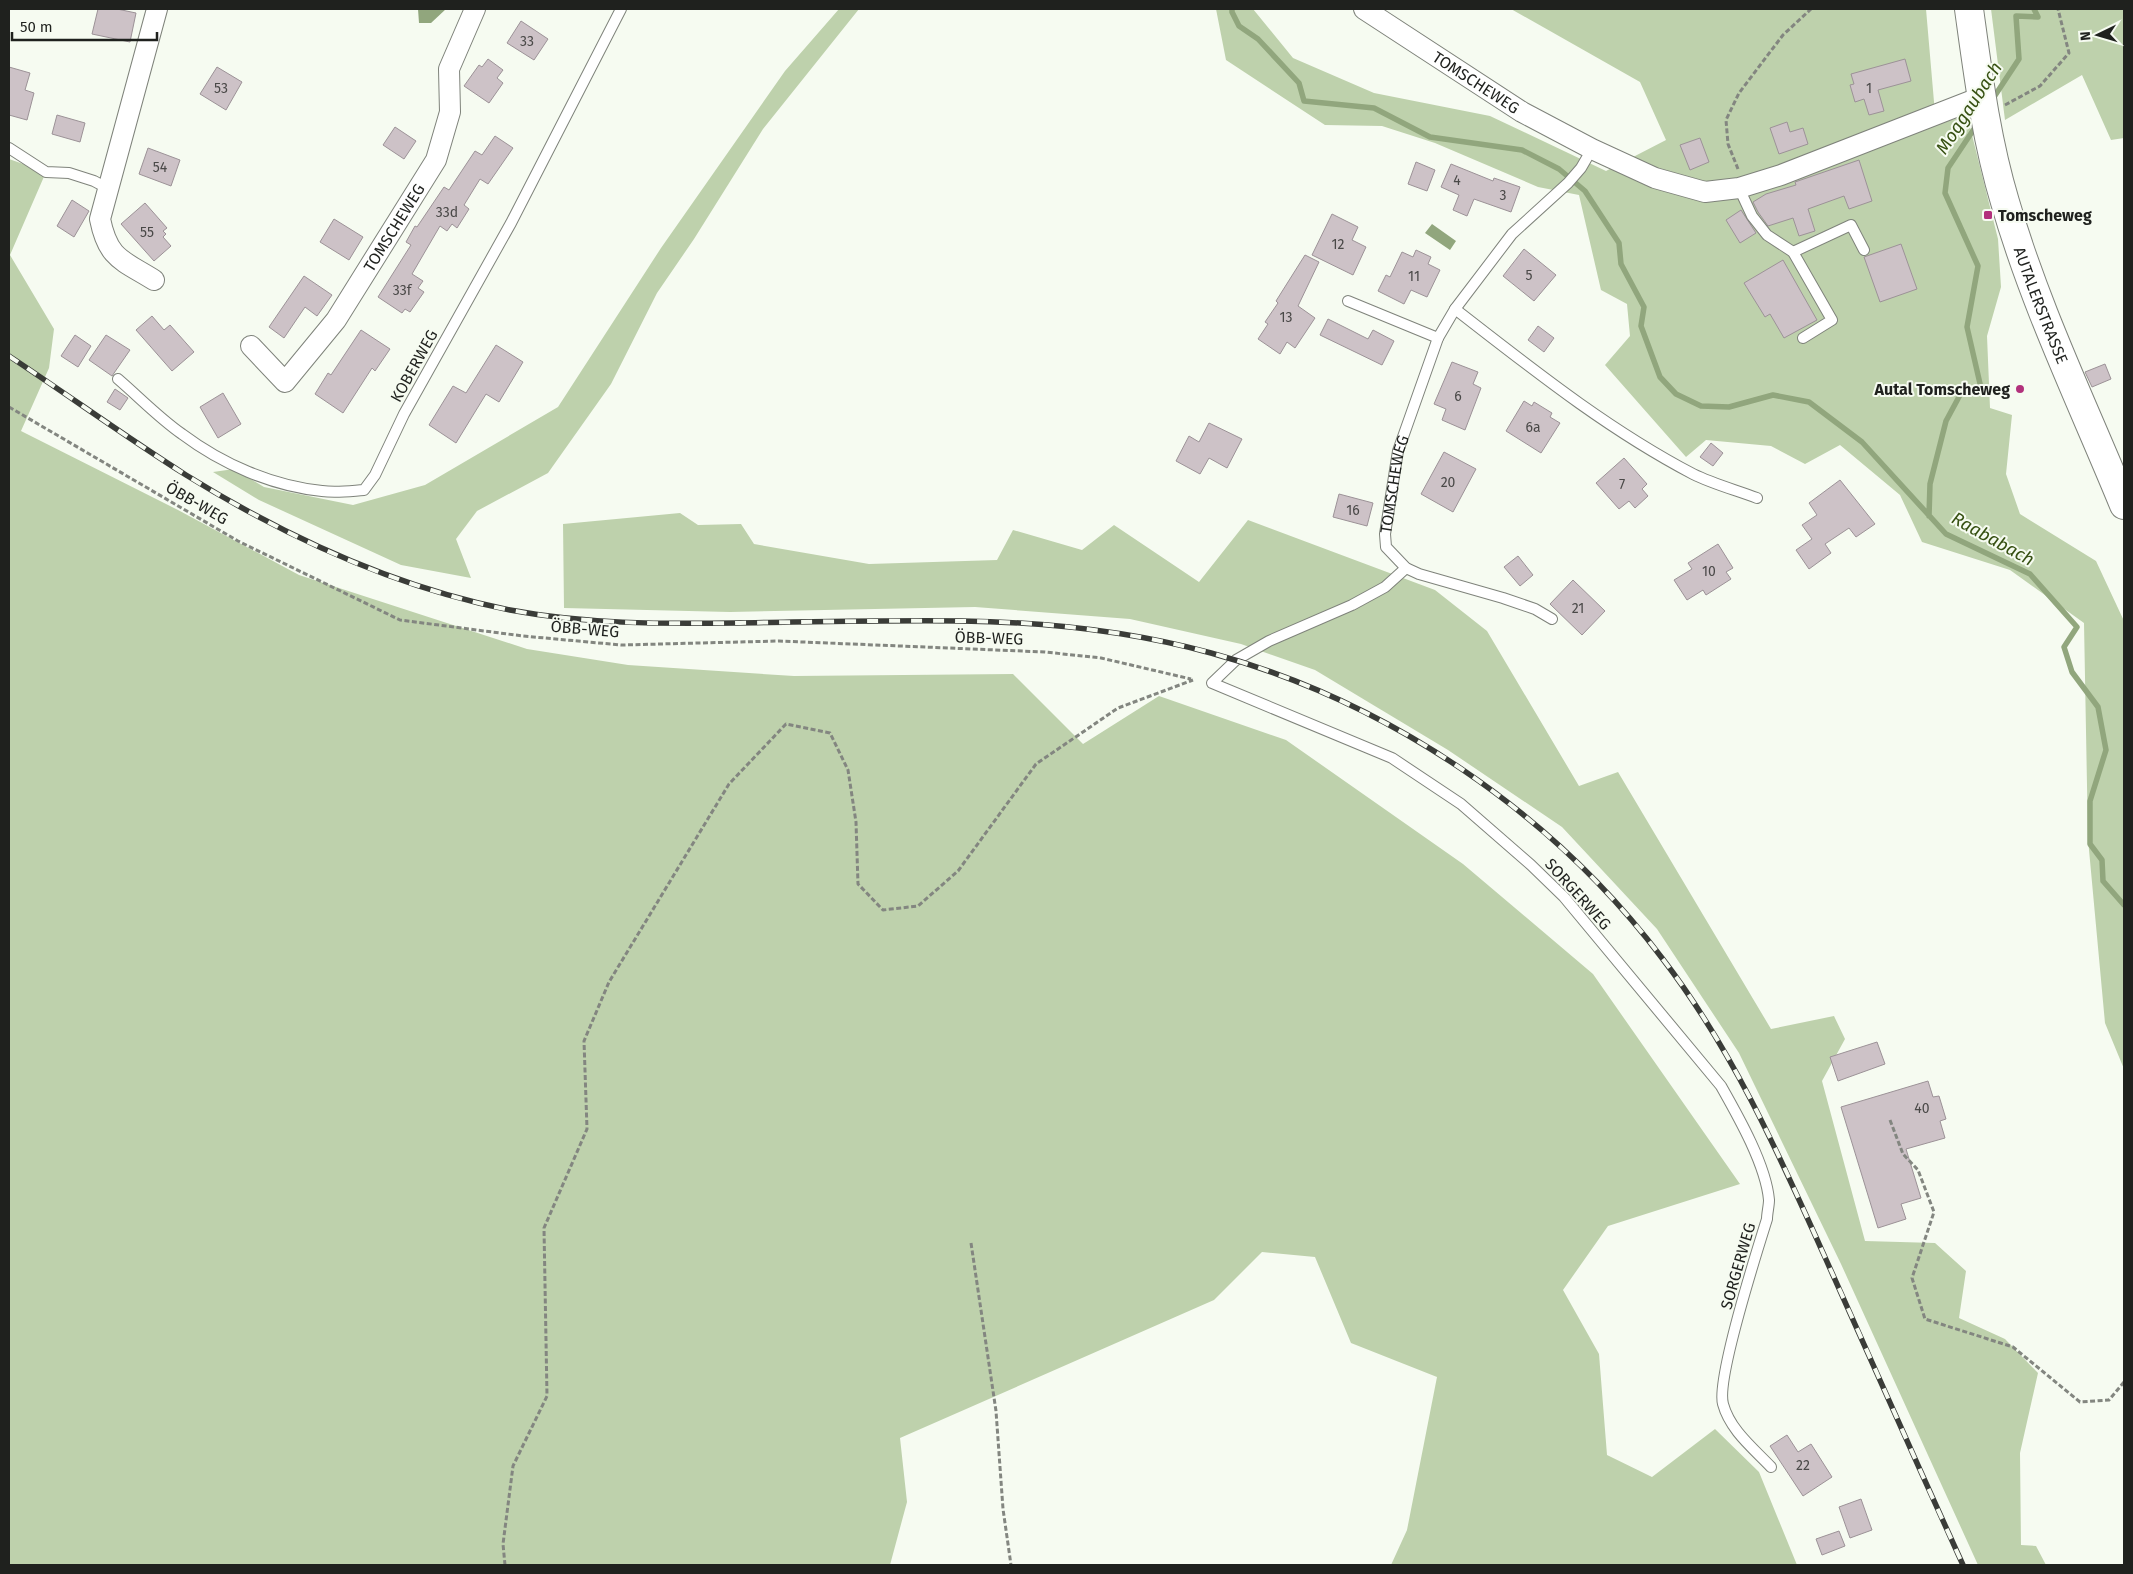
<svg xmlns="http://www.w3.org/2000/svg" width="2133" height="1574" font-family="'Fira Sans',sans-serif">
  <rect width="100%" height="100%" fill="#f6fbf1"/>
  <!-- green -->
  <path fill="#bed1ac" d="M839,9H859L763,129L694,239L657,293L611,384L548,473L477,511L456,539L471,578L401,565L259,500L213,472L234,469L264,487L353,505L425,485L558,407L661,248L785,71Z
    M1216,9H1253L1293,58L1374,93L1490,116L1606,171L1666,140L1640,82L1511,9H1926L1936,125L1967,115L1998,239L2001,287L1987,336L1990,408L2012,415L2006,474L2020,514L2096,561L2124,621V1069L2105,1023L2088,839L2084,623L2010,570L1922,542L1900,495L1840,445L1805,464L1771,446L1706,440L1686,457L1605,365L1630,336L1627,304L1601,290L1579,195L1538,187L1435,143L1382,126L1325,125L1226,60Z
    M1991,9H2124V138L2111,140L2082,75L2005,120Z
    M9,159L46,172L10,255L54,329L49,368L21,431L178,510L299,575L527,649L628,665L794,676L1013,674L1083,744L1159,696L1286,740L1463,864L1593,974L1740,1184L1608,1226L1563,1290L1599,1354L1607,1455L1652,1477L1715,1429L1759,1472L1797,1565H1391L1407,1530L1437,1377L1351,1343L1315,1257L1262,1252L1214,1300L900,1438L907,1502L890,1565H9Z
    M680,513L698,525L741,524L754,544L869,564L997,560L1013,530L1082,550L1114,525L1199,582L1248,520L1435,590L1487,631L1579,786L1618,772L1771,1029L1834,1016L1845,1039L1822,1081L1865,1241L1935,1243L1966,1271L1959,1318L2005,1339L2038,1373L2020,1453L2021,1545L2036,1546L2046,1565H1978L1841,1264L1739,1053L1657,929L1562,827L1448,750L1315,670L1241,644L1130,619L975,607L730,612L564,608L563,524Z"/>
  <!-- water -->
  <path fill="#91a67d" d="M418,9H446L431,23H419Z
    M1432,224L1456,241L1450,250L1425,233Z"/>
  <g fill="none" stroke-linecap="round" stroke-linejoin="round">
    <!-- stream -->
    <path stroke="#91a67d" stroke-width="5.5" d="M1232,9V12L1239,26L1258,39L1299,83L1304,101L1374,108L1430,137L1522,150L1559,169L1585,191L1619,243L1621,264L1644,307L1641,326L1660,377L1676,394L1701,406L1729,407L1773,395L1809,402L1862,442L1946,534L2030,574L2077,627L2064,647L2072,672L2098,707L2106,750L2090,801V844L2102,860L2103,881L2124,905
      M1992,100L2019,59L2016,16L2038,17L2034,9
      M1929,516L1930,484L1946,421L1960,395L1981,388L1967,327L1978,266L1945,193L1948,168L1978,123"/>
  </g>
  <!-- building -->
  <path fill="#cdc2c7" stroke="#9c9297" d="M98,9H117L136,13L130,42L92,34Z
    M521,21L548,39L534,60L507,43Z
    M488,59L503,70L497,78L503,83L489,103L464,86L479,65L482,67Z
    M1905,59L1911,81L1878,90L1884,111L1869,115L1864,99L1855,102L1850,85L1854,84L1851,74Z
    M9,67L30,73L25,90L34,93L27,120L9,115Z
    M217,67L242,82L226,110L200,94Z
    M57,115L85,123L80,142L52,134Z
    M1787,122L1790,132L1803,128L1808,144L1779,154L1770,128Z
    M395,127L416,141L404,159L383,145Z
    M495,136L513,148L488,184L480,179L464,205L469,209L457,228L452,224L447,231L440,226L412,274L423,281L418,288L424,292L410,312L405,309L402,313L378,297L411,245L406,242L415,226L417,227L444,187L449,190L475,151L482,155Z
    M1700,138L1709,162L1690,170L1680,145Z
    M148,148L180,160L171,186L139,174Z
    M1859,160L1872,201L1849,209L1844,196L1808,209L1815,231L1799,236L1793,218L1768,226L1758,212L1753,202L1766,194L1796,185L1795,182Z
    M1416,162L1435,170L1427,191L1408,184Z
    M1451,164L1493,181L1494,178L1520,187L1511,212L1474,199L1467,216L1453,210L1459,195L1441,187Z
    M72,200L89,211L74,237L57,226Z
    M145,203L167,228L163,231L166,234L163,237L171,246L154,261L121,224Z
    M1741,210L1756,233L1740,243L1726,220Z
    M1332,214L1358,227L1352,240L1366,247L1353,275L1312,255Z
    M334,219L363,237L349,260L320,242Z
    M1901,244L1917,289L1880,302L1864,257Z
    M1524,249L1556,275L1534,301L1503,276Z
    M1416,250L1431,257L1428,264L1440,270L1427,297L1411,290L1404,304L1378,291L1386,275L1390,277L1402,252L1413,257Z
    M1305,255L1319,262L1298,306L1315,318L1295,348L1287,342L1280,354L1258,339L1268,324L1265,322L1278,303L1276,301Z
    M1783,260L1817,320L1784,338L1770,314L1765,317L1744,283Z
    M304,276L332,295L317,316L305,307L284,338L269,327Z
    M152,316L164,330L170,325L194,352L172,371L136,330Z
    M1328,319L1368,339L1373,330L1394,341L1382,365L1320,335Z
    M1538,326L1554,338L1544,352L1528,340Z
    M361,330L390,349L375,371L372,368L343,413L315,394L328,373L331,375Z
    M75,335L91,346L78,367L61,356Z
    M106,335L130,350L112,376L89,360Z
    M496,345L523,362L499,402L486,394L456,443L429,425L453,386L466,393Z
    M1452,362L1478,372L1473,384L1481,388L1465,430L1442,420L1446,409L1434,404Z
    M2105,364L2111,379L2092,387L2085,372Z
    M115,389L128,398L120,410L107,402Z
    M223,393L241,424L218,438L200,407Z
    M1524,401L1532,406L1534,402L1552,413L1550,417L1560,423L1541,453L1506,431Z
    M1209,423L1242,439L1227,468L1209,458L1200,474L1176,461L1189,436L1199,442Z
    M1711,443L1723,453L1713,466L1700,457Z
    M1444,452L1476,469L1453,512L1421,494Z
    M1624,458L1647,484L1642,489L1648,496L1635,508L1629,501L1619,509L1596,483Z
    M1840,480L1875,524L1856,537L1849,528L1825,544L1831,553L1809,569L1796,550L1812,539L1802,525L1817,515L1809,503Z
    M1339,494L1373,503L1367,526L1333,517Z
    M1718,544L1733,568L1726,572L1731,579L1706,595L1703,590L1687,600L1674,580L1692,569L1688,563Z
    M1518,556L1533,575L1520,586L1504,567Z
    M1573,580L1605,611L1582,635L1550,604Z
    M1877,1042L1885,1064L1838,1081L1830,1057Z
    M1928,1081L1933,1097L1939,1096L1946,1119L1940,1121L1945,1138L1906,1149L1921,1198L1901,1204L1906,1219L1878,1228L1841,1107Z
    M1787,1435L1798,1452L1811,1444L1832,1477L1803,1496L1770,1446Z
    M1861,1499L1872,1530L1850,1538L1839,1507Z
    M1839,1531L1845,1546L1822,1555L1816,1539Z"/>
  <g fill="none" stroke-linecap="round" stroke-linejoin="round">
    <!-- lane casing -->
    <g stroke="#7f837b" stroke-width="12">
      <g id="lane">
        <path d="M9,148L46,172L69,173L94,181L107,188"/>
        <path d="M1739,188L1752,216L1767,235L1793,252L1832,320L1803,338"/>
        <path d="M1793,252L1851,225L1864,250"/>
        <path d="M1348,301L1438,338"/>
        <path d="M1455,309C1531,368 1607,429 1693,474C1713,484 1736,490 1757,498"/>
        <path d="M118,379C139,397 159,418 182,434C222,464 272,486 322,491C336,493 350,491 364,490L375,475L404,414L511,223L621,9"/>
        <path d="M1406,568L1385,587L1352,605L1269,641L1236,660L1212,683L1392,758L1461,804L1531,865L1564,897L1721,1086C1738,1116 1766,1165 1769,1200C1769,1206 1767,1213 1767,1219C1757,1251 1716,1379 1723,1404C1730,1430 1753,1448 1771,1467"/>
        <path id="s1" d="M1552,619L1535,609L1503,598L1419,574L1406,568L1386,547L1385,534L1398,451L1438,338L1455,309L1512,234L1568,183L1581,168L1592,149"/>
      </g>
    </g>
    <!-- street casing -->
    <g stroke="#7f837b" stroke-width="22">
      <g id="street">
        <path id="s2" d="M1364,9L1522,112L1592,149L1655,178L1705,192L1739,188L1781,175L1981,97"/>
        <path d="M154,280C122,260 108,259 100,219L157,9"/>
        <path id="s3" d="M251,346L285,382L336,320L436,160L450,112L449,69L475,9"/>
      </g>
    </g>
    <!-- secondary casing -->
    <g stroke="#7f837b" stroke-width="30">
      <g id="secondary">
        <path id="s4" d="M1969,9C1978,74 1986,139 2005,202C2035,306 2083,405 2124,505"/>
      </g>
    </g>
    <!-- path -->
    <path stroke="#838680" stroke-width="3" stroke-dasharray="5 2.5" stroke-linecap="butt" d="M2005,105L2040,86L2069,53L2058,9
      M1738,169L1728,144L1726,120L1739,93L1783,35L1811,9
      M9,407L238,541L400,620L523,636L621,645L779,641L1045,652L1101,658L1191,679
      M1890,1120L1903,1154L1918,1170L1934,1212L1912,1278L1925,1319L2013,1347L2080,1402L2109,1400L2124,1382
      M971,1243L996,1411L1003,1509L1011,1565
      M505,1565L503,1544L513,1466L547,1396L544,1228L587,1129L584,1041L609,982L729,784L786,724L830,733L848,770L856,822L858,884L883,910L918,906L958,871L1036,764L1118,708L1193,680"/>
    <!-- lane -->
    <use href="#lane" stroke="#fff" stroke-width="10"/>
    <!-- street -->
    <use href="#street" stroke="#fff" stroke-width="20"/>
    <!-- secondary -->
    <use href="#secondary" stroke="#fff" stroke-width="28"/>
    <!-- rail casing -->
    <g stroke="#3a3c38" stroke-width="5.5">
      <path id="rail" d="M9,356C68,395 126,437 186,475C286,537 394,587 510,610C585,624 660,624 735,623C811,622 887,620 962,621C1046,622 1130,631 1211,653C1387,701 1552,812 1662,958C1732,1049 1777,1150 1824,1255C1871,1359 1916,1462 1963,1565"/>
    </g>
    <!-- rail -->
    <use href="#rail" stroke="#f6fbf1" stroke-width="4" stroke-dasharray="11" stroke-linecap="butt"/>
  </g>
  <!-- markers -->
  <g fill="#b2317c" stroke="#f6fbf1" stroke-width="2">
    <rect x="1983" y="210" width="10" height="10" rx="2.5"/>
    <circle cx="2020" cy="389" r="5"/>
  </g>
  <g text-anchor="middle" dominant-baseline="central" stroke-width="4" stroke-linejoin="round" paint-order="stroke">
    <!-- number labels -->
    <g font-size="14" fill="#4a4948">
      <text x="527" y="41">33</text>
      <text x="221" y="88">53</text>
      <text x="1869" y="88">1</text>
      <text x="160" y="167">54</text>
      <text x="1457" y="180">4</text>
      <text x="1503" y="195">3</text>
      <text x="447" y="212">33d</text>
      <text x="147" y="232">55</text>
      <text x="1338" y="244">12</text>
      <text x="1529" y="275">5</text>
      <text x="1414" y="276">11</text>
      <text x="402" y="290">33f</text>
      <text x="1286" y="317">13</text>
      <text x="1458" y="396">6</text>
      <text x="1533" y="427">6a</text>
      <text x="1448" y="482">20</text>
      <text x="1622" y="484">7</text>
      <text x="1353" y="510">16</text>
      <text x="1709" y="571">10</text>
      <text x="1578" y="608">21</text>
      <text x="1922" y="1108">40</text>
      <text x="1803" y="1465">22</text>
    </g>
    <!-- street labels -->
    <g font-size="16" fill="#1f211e" stroke="#f6fbf1">
      <text stroke="none"><textPath href="#s2" startOffset="134">TOMSCHEWEG</textPath></text>
      <text stroke="none"><textPath href="#s3" startOffset="239">TOMSCHEWEG</textPath></text>
      <text stroke="none"><textPath href="#s4" startOffset="306">AUTALERSTRASSE</textPath></text>
      <text transform="translate(414 366) rotate(-61)">KOBERWEG</text>
      <text stroke="none"><textPath href="#s1" startOffset="248">TOMSCHEWEG</textPath></text>
      <text transform="translate(197 503) rotate(30)">ÖBB-WEG</text>
      <text transform="translate(585 629) rotate(5)">ÖBB-WEG</text>
      <text transform="translate(989 638) rotate(2)">ÖBB-WEG</text>
      <text transform="translate(1578 894) rotate(48)">SORGERWEG</text>
      <text transform="translate(1738 1266) rotate(-74)">SORGERWEG</text>
    </g>
    <!-- poi labels -->
    <g font-size="16" font-weight="bold" fill="#1f211e" stroke="#f6fbf1" text-anchor="start">
      <text x="1998" y="215">Tomscheweg</text>
      <text x="2010" y="389" text-anchor="end">Autal Tomscheweg</text>
    </g>
    <!-- water labels -->
    <g font-size="18" font-style="italic" fill="#375113" stroke="#f6fbf1">
      <text transform="translate(1969 108) rotate(-57)">Moggaubach</text>
      <text transform="translate(1993 539) rotate(29)">Raababach</text>
    </g>
  </g>
  <!-- border -->
  <rect width="2133" height="1574" fill="none" stroke="#1f211e" stroke-width="20"/>
  <!-- north arrow -->
  <g transform="translate(2098 35) rotate(265)" stroke="#f6fbf1" stroke-width="4" paint-order="stroke">
  <path d="M0-4L9 19L0 12L-9 19Z" fill="#1f211e"/>
  <text y="-8" font-size="14" font-weight="bold" text-anchor="middle" fill="#1f211e">N</text>
  </g>
  <!-- scale -->
  <path d="M12 32v8h145v-8" fill="none" stroke="#1f211e" stroke-width="2.5"/>
  <text x="20" y="32" font-size="15" fill="#1f211e" stroke="#f6fbf1" stroke-width="4" paint-order="stroke">50 m</text>
</svg>
